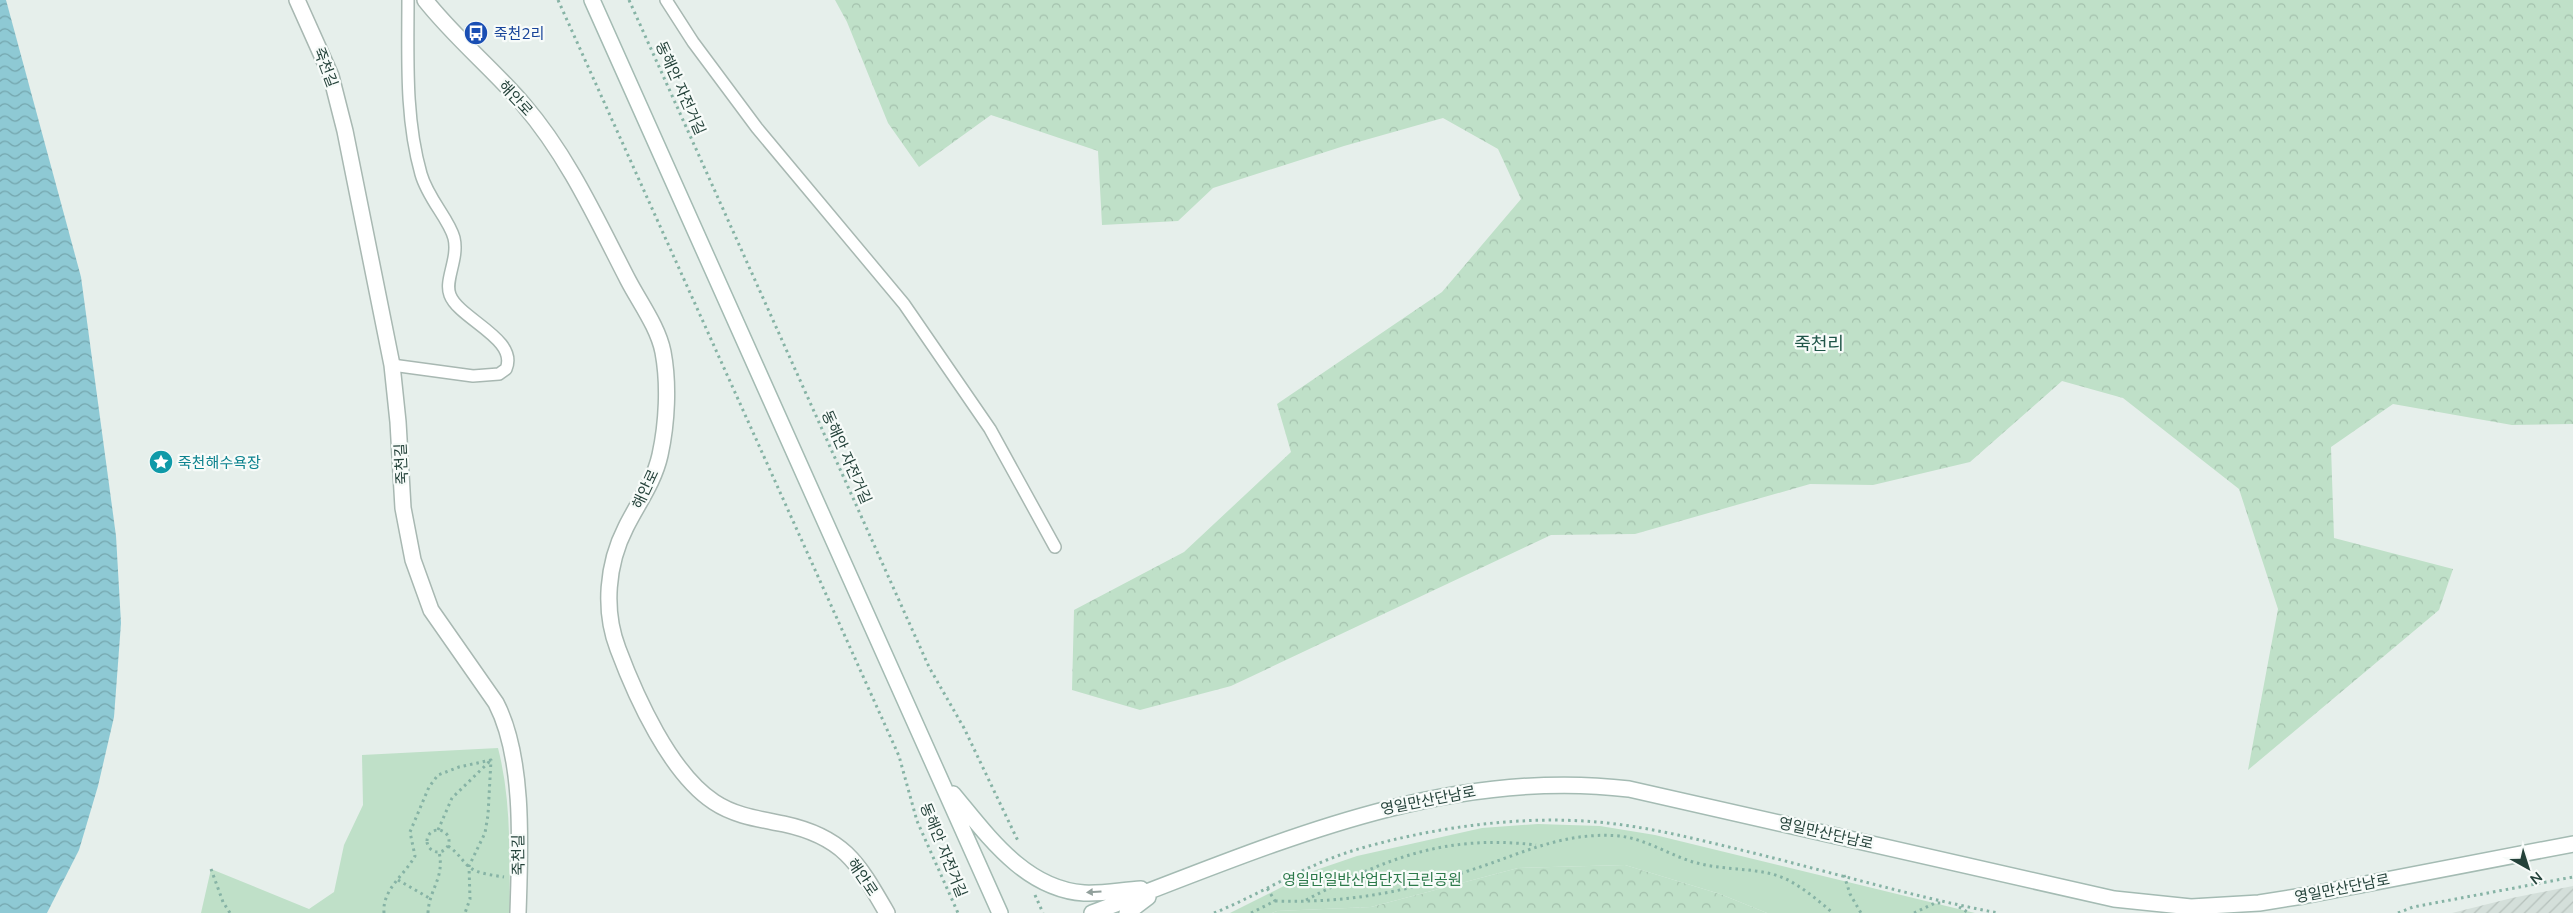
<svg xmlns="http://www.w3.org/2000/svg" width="2573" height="913" font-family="Mulish,'Noto Sans KR',sans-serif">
  <defs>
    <pattern id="industrial-furrows" width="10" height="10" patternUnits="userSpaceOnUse" patternTransform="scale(1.25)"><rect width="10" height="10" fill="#d4dfda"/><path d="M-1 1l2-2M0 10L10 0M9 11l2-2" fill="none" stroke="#b6c1bc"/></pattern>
    <pattern id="forest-crowns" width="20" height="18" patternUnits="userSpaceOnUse" patternTransform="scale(1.25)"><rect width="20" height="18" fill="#bfe0c8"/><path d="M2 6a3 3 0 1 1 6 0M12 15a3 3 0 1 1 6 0" fill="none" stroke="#a4c1ad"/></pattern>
    <pattern id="water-waves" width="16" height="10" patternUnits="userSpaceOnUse" patternTransform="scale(1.25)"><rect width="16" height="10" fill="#8ec9d4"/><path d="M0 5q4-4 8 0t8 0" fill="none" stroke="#74a5ad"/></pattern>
  </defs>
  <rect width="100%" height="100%" fill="#e6efeb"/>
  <!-- industrial -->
  <path fill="url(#industrial-furrows)" d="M2573,886V913H2452L2512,898Z"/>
  <!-- forest -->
  <path fill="url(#forest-crowns)" d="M835,0H2573V424L2512,425L2393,404L2331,447L2334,538L2453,569L2439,610L2248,770L2278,609L2239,489L2123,398L2062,381L1970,462L1873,485L1810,484L1635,534L1551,535L1231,686L1140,710L1072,690L1074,610L1184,552L1291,452L1277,404L1442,292L1521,199L1498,149L1443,118L1344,146L1213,188L1178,221L1102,225L1098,151L991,115L919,167L888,123L847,22Z
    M1625,865L1720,894L1767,913H1272L1277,911L1371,907L1518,868Z"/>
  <!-- park -->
  <path fill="#bfe0c8" d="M498,748C512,802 509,858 510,913H201L211,869L309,909L334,892L344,845L363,805L362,755Z
    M1538,824L1600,826L1655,835L1975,913H1767L1720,894L1625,865L1518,868L1371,907L1277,911L1272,913H1230L1316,870L1357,856L1482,828Z"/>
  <!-- water -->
  <path fill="url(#water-waves)" d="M0,0H6L81,277L116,536L121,623L114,717L98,786L79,850L47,913H0Z"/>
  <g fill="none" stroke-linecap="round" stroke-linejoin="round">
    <!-- lane casing -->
    <g stroke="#a8b8b2" stroke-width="14">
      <path id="lane" d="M666,0L693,42L757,128L904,304L990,429L1055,547
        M392,365L473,376L499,374L506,369C519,339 459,319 450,295C444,280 459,259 454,238C449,219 428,199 421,174C405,118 408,58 408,0"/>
    </g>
    <!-- street casing -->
    <g stroke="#a8b8b2" stroke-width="18">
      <path id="street" d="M297,0L331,76L345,131L392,365L398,422L403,508L413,560L431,610L496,703C525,759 520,850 518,913
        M425,0C455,38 492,68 523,104C568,156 597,220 628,280C640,303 658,327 663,352C669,384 667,423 660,455C654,482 638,503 626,527C607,564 603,610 618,649C636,697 670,773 714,802C735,816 759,819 784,824C844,837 858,863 887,913"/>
    </g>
    <!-- secondary casing -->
    <g stroke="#a4bbb3" stroke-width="18">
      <path id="secondary" d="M592,0L1000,913
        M953,794C988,836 1025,889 1084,893C1102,894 1123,890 1141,889
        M1092,913C1265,848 1440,766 1629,789L2114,899L2191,907L2259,903L2303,896L2573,844
        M1127,913L1148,897"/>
    </g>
    <!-- path -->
    <path stroke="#86b3a5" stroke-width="3" stroke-dasharray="2.5 4" stroke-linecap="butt" d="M558,0L899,756L917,821L958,913
      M629,0L929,667L964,728L1018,841
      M438,830L452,798L490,761
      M427 841a11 11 0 1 1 22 0a11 11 0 1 1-22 0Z
      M448,846C457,852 461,859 468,866C477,874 493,875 504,877
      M211,869L223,902L230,913
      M1844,875L1850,894L1861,913
      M398,880L429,898
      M1035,895L1043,913
      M1306,900C1385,859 1445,834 1536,845
      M1275,901C1346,903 1401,893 1468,871C1519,855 1563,831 1619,836C1648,839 1673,858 1701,864C1730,871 1764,867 1790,881C1806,890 1820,902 1833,913
      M1959,907L1969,913
      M384,913C382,889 405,875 415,856L410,832L429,787L438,775L459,767L491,760L488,815L485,833L469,866L470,899L465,913
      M428,913C429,889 445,878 439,852
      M1214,913C1261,894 1305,865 1355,850C1429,828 1519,815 1597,822C1643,826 1688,837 1733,848C1821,869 1909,896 1998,913
      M1251,913L1275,901L1267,888
      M1914,913L1935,903H1943
      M2398,913L2413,907L2573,877"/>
    <!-- lane -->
    <use href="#lane" stroke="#fff" stroke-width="11"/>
    <!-- street -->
    <use href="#street" stroke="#fff" stroke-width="15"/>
    <!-- secondary -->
    <use href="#secondary" stroke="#fff" stroke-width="15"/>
  </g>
  <!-- one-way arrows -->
  <defs><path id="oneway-solid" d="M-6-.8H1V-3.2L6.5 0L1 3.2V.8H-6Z" transform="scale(1.25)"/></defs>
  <use fill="#92a09c" href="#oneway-solid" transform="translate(1094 892) rotate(176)"/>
  <!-- icons -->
  <defs>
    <g id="bus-disc" transform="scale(1.25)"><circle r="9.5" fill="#1a4fb4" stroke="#f7fbf9"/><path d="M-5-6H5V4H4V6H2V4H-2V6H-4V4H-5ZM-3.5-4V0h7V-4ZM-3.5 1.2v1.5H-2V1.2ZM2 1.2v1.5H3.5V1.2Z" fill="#fff"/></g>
    <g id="sight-disc" transform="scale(1.25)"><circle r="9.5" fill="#0f9aa8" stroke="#f7fbf9"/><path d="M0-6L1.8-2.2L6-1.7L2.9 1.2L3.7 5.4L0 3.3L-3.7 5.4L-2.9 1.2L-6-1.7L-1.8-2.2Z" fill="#fff"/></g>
  </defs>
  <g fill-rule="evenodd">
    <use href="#bus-disc" x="476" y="33"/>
    <use href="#sight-disc" x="161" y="462"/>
  </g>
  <g text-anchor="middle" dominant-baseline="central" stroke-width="4.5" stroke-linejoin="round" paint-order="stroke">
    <!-- transit labels -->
    <g font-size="15" fill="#164399" stroke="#f7fbf9" text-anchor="start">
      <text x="494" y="33">죽천2리</text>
    </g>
    <!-- street labels -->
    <g font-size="15" fill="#24423a" stroke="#f7fbf9">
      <text transform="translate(326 67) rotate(69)">죽천길</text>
      <text transform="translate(681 88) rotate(66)">동해안 자전거길</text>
      <text transform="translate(516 98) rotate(47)">해안로</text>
      <text transform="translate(847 457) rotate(66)">동해안 자전거길</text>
      <text transform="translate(401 464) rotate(-93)">죽천길</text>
      <text transform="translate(645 489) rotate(-65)">해안로</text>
      <text transform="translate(1428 800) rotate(-11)">영일만산단남로</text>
      <text transform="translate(1826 833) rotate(13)">영일만산단남로</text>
      <text transform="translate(944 850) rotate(68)">동해안 자전거길</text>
      <text transform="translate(518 855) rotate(-91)">죽천길</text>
      <text transform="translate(863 877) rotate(56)">해안로</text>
      <text transform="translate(2342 888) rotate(-11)">영일만산단남로</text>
    </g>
    <!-- culture labels -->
    <g font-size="15" fill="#0d838f" stroke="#f7fbf9" text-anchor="start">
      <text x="178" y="462">죽천해수욕장</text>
    </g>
    <!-- park labels -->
    <g font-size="15" fill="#2d7a4b" stroke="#f7fbf9">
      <text x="1372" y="879">영일만일반산업단지근린공원</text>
    </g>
    <!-- quarter labels -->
    <g font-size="18" fill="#1f5548" stroke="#f7fbf9">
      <text x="1819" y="343">죽천리</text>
    </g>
  </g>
  <!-- north arrow -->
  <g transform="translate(2528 868) rotate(141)" stroke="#f7fbf9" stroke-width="4" paint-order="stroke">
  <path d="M0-4L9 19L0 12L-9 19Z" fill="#24423a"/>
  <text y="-8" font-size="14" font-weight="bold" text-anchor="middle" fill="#24423a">N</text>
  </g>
</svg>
